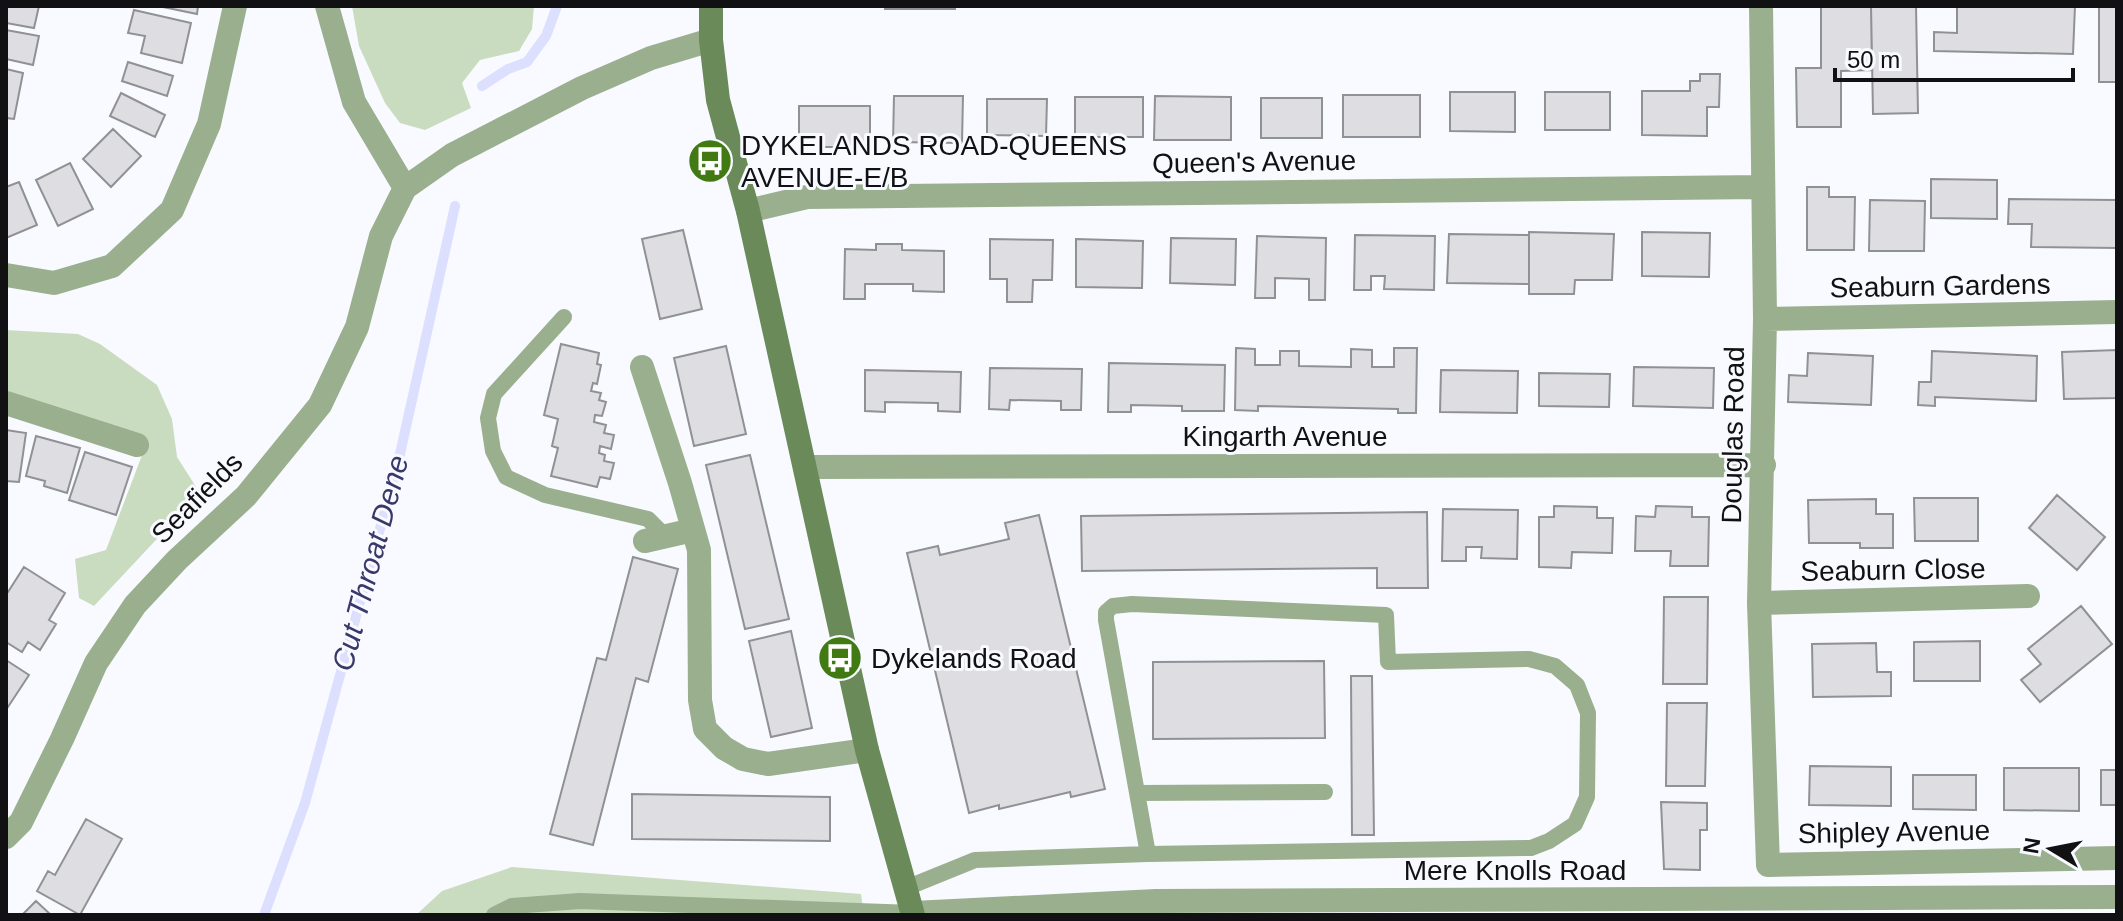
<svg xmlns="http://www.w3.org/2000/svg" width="2123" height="921" font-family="Helvetica,sans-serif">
  <rect width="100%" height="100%" fill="#f9faff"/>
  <!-- green -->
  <path fill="#c9dcc0" d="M352,6H534L532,29L519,51L480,60L462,83L471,108L425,130L400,123L385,103L359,46Z
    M6,330L78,334L100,344L157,385L172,419L177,457L200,493L94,606L79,598L75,559L106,550L147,442L6,392Z
    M512,867L861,894L864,915H416L442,891Z"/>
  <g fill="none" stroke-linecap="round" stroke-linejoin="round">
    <!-- stream -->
    <path stroke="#dcdffe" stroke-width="10" d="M482,86L508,69L527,62L546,36L557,6
      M264,915L305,803L398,463L455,206"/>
  </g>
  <!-- building -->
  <path fill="#dddde2" stroke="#909195" stroke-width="2" d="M6,6H39L34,28L6,23Z
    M158,6H198L197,14Z
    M885,6H955V9H885Z
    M1821,6H1871L1872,70L1841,71V127H1797L1796,68H1821Z
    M1871,6H1916L1918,113L1873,114Z
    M1957,6H2075L2073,54L1934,51V32L1957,33Z
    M2099,6H2117V82H2099Z
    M134,10L191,23L182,63L141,53L145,36L128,33Z
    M6,30L39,36L33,65L6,59Z
    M128,62L173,76L167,96L122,81Z
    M6,69L23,73L14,119L6,118Z
    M1700,74H1720L1719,107H1707V136L1642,135V91H1690V81H1700Z
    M1450,92H1515V132L1450,131Z
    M1545,92H1610V130H1545Z
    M121,93L165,115L155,137L110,116Z
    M1343,95H1420V137H1343Z
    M894,96H963L962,143L893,142Z
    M1155,96L1231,97V140H1154Z
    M1075,97H1143V137H1075Z
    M1261,98H1322V138H1261Z
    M987,99H1047L1046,136L987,135Z
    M799,106H870V147H799Z
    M113,129L141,156L111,187L83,159Z
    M70,163L93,209L58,226L36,180Z
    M1931,179L1997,180V219L1931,218Z
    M19,182L37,225L6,238V187Z
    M1807,187H1829V197H1855L1854,250H1807Z
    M2009,199L2117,200V248L2031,247L2032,224H2008Z
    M1870,200L1925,201L1924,251H1869Z
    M683,230L702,309L660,319L642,239Z
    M1529,232L1614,234L1612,280H1575L1574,294H1529Z
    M1642,232L1710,233L1709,277L1642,276Z
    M1449,234L1529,235V284L1447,283Z
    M1355,235L1435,236L1434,290L1384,289L1385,276H1371V290H1354Z
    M1257,236L1326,238L1325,300H1309V279L1275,278V298H1255Z
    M1171,238L1236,239L1235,285L1170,283Z
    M990,239L1053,240L1052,280H1033L1032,302H1007V279H990Z
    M1076,239L1143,241L1142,288L1076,287Z
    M876,244H902V250L944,251V292L913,291V284H865V299H844L845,249L876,250Z
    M561,344L599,353L597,364L601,365L597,384L593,383L591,391L601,393L599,400L606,402L602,416L595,415L594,422L606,425L604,433L614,435L611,449L600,446L599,453L605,455L604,461L614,463L610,479L600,477L597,487L551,476L558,448L552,446L558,419L544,415Z
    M726,346L746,434L694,446L674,358Z
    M1236,348L1255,349V365H1280V351H1299V366L1351,367V349L1372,350V367H1394V348H1417L1416,413H1398V409L1258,406V411L1235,410Z
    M2117,350V398L2064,399L2062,352Z
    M1932,351L2037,356L2036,401L1935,397V406L1918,405L1919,382H1931Z
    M1808,353L1873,356L1871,405L1788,402L1789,375L1807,376Z
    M1109,363L1225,365L1224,411H1182V406L1131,405V412H1108Z
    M1634,367L1714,368L1713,408L1633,406Z
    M990,368L1082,369L1081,410H1061V401L1010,400L1009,410L989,409Z
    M865,370L961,372L960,412L938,411V403L885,402V412L865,411Z
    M1441,370L1518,371L1517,413L1440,412Z
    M1539,373L1610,374L1609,407L1539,406Z
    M6,430L26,433L19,482L6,481Z
    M36,436L80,448L67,493L44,486L45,481L26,476Z
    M85,452L132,467L116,515L69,500Z
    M750,455L789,619L745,629L706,465Z
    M2057,495L2105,537L2077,570L2029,528Z
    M1914,498H1978V541H1915Z
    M1876,499V514H1893V548H1860V543H1809L1808,500Z
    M1554,506L1597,507V518H1613L1612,553L1572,552L1571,568L1539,567V517H1554Z
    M1656,506L1692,507V517H1709L1708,566H1670L1671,551H1635L1636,516L1655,517Z
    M1443,509L1518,510L1517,559L1481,558L1482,547H1466V561H1442Z
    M1427,512L1428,588H1377V568L1082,571L1081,516Z
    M1039,515L1105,789L1071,797L1070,792L999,809V805L969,813L907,553L938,546L940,555L1009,539L1005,523Z
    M633,557L678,569L648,682L636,678L593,845L550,834L597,658L606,660Z
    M24,567L65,593L49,620L56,624L40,650L28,642L22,652L6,642V591L8,592Z
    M1664,597H1708L1707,684H1663Z
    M2081,606L2112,644L2040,702L2021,680L2041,664L2028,649Z
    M791,631L812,728L771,737L749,641Z
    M1980,641V681H1914V642Z
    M1876,643L1877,672H1891V696L1813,697L1812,644Z
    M6,660L29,675L6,710Z
    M1324,661L1325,738L1153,739V662Z
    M1351,676H1372L1374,835H1352Z
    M1667,703H1707L1705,786H1666Z
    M1810,766L1891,767V806L1809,805Z
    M2004,768H2079V811L2004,810Z
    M2101,770H2117V805H2101Z
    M1913,775H1976V810L1913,809Z
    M632,794L830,797V841L632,839Z
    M1661,802L1707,803V830H1700V870L1664,869Z
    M86,819L122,839L80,915L37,891L48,871L55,875Z
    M36,901L51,915H22Z"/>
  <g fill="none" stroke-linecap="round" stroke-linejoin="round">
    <!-- lane -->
    <path stroke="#99af8e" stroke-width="16" d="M564,317L494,394L488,418L493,451L506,477L545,495L648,519L665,536
      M1137,793L1325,792
      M906,888L975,860L1148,854L1106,620V612L1113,606L1132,604L1386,615L1388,662L1529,659L1555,666L1577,685L1588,713L1587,797L1575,824L1549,841L1531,848L1148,854
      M494,915L512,906L580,901L913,913"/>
    <!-- street -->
    <path stroke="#99af8e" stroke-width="24" d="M327,6L354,102L405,188
      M1761,6L1765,319L1759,603L1768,865L2117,858
      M748,211L807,197L1762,187
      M6,275L54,283L112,266L172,210L209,124L235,6
      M1765,319L2117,312
      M642,367L680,483L699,550L700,700L705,729L724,748L743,759L768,764L867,750
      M6,403L137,445
      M806,467L1764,465
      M645,541L693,530
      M1759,603L2028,596
      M6,837L21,822L62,739L96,663L135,605L177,560L246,496L320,405L357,327L381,236L405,188L452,155L582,88L651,58L711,40
      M913,913L1156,901L2117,897"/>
    <!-- secondary -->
    <path stroke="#6b8a5a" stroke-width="24" d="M711,6V40L718,100L748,211L867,750L913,915"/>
  </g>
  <!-- icons -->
  <defs>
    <g id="bus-disc" transform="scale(2.3)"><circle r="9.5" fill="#417a12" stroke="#f9faff"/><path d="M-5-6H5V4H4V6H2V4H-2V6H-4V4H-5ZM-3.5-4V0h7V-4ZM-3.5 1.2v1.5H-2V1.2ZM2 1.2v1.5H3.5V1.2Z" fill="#fff"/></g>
  </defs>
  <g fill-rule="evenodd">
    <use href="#bus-disc" x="710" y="161"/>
    <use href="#bus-disc" x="840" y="658"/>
  </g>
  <g text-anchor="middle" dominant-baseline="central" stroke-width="6" stroke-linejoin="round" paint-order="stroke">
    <!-- poi labels -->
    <g font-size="28" fill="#111113" stroke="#f9faff" text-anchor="start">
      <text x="741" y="145">DYKELANDS ROAD-QUEENS<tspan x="741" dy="32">AVENUE-E/B</tspan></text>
      <text x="871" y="658">Dykelands Road</text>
    </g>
    <!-- street labels -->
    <g font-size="28" fill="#111113" stroke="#f9faff">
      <text transform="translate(1254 162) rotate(-1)">Queen's Avenue</text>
      <text transform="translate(1940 286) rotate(-1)">Seaburn Gardens</text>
      <text transform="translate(1733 435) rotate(-89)">Douglas Road</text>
      <text x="1285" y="436">Kingarth Avenue</text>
      <text transform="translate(197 498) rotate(-45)">Seafields</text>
      <text transform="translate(1893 570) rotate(-1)">Seaburn Close</text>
      <text transform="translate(1894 832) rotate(-1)">Shipley Avenue</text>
      <text x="1515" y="870">Mere Knolls Road</text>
    </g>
    <!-- water labels -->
    <g font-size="30" font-style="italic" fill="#39386a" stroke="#f9faff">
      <text transform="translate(370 563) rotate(-75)">Cut Throat Dene</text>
    </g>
  </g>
  <!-- border -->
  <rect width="2123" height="921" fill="none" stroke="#111113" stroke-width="16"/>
  <!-- north arrow -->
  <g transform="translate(2051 849) rotate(280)" stroke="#f9faff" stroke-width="6" paint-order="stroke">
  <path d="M0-6L14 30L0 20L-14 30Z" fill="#111113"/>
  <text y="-12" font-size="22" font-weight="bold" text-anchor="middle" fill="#111113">N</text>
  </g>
  <!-- scale -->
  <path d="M1835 68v12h238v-12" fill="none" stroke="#111113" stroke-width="4"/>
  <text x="1847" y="68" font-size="24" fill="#111113" stroke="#f9faff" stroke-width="6" paint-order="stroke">50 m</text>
</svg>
